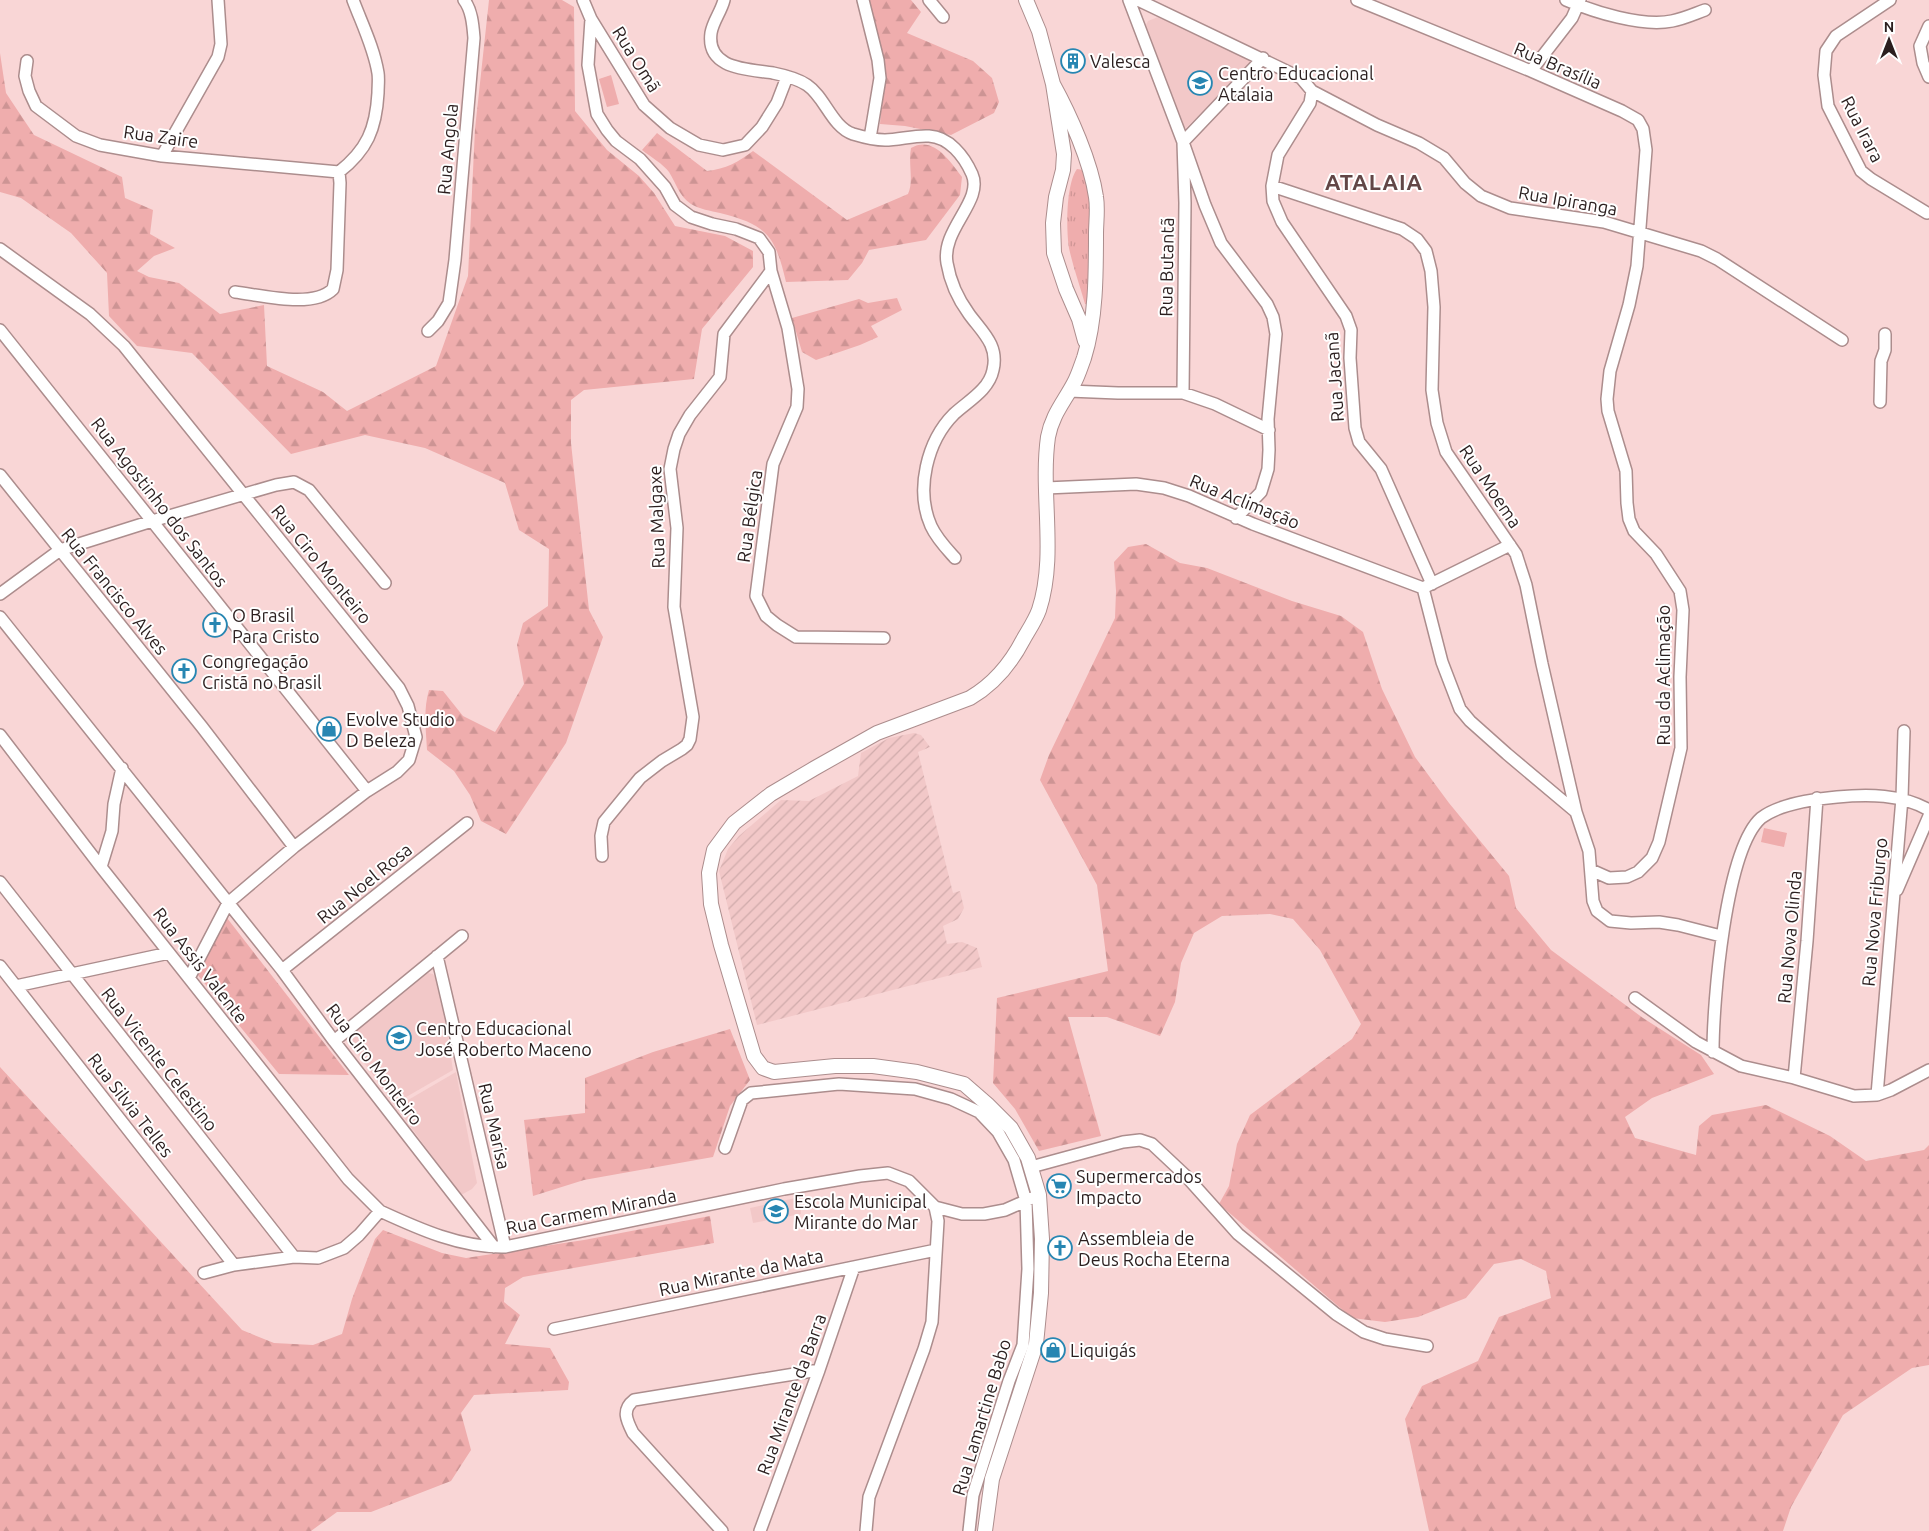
<svg xmlns="http://www.w3.org/2000/svg" width="1929" height="1531" font-family="Ubuntu,sans-serif">
  <defs>
    <pattern id="industrial-furrows" width="10" height="10" patternUnits="userSpaceOnUse" patternTransform="scale(1.25)"><rect width="10" height="10" fill="#f2c8c8"/><path d="M-1 1l2-2M0 10L10 0M9 11l2-2" fill="none" stroke="#d0abab"/></pattern>
    <pattern id="grass-tufts" width="24" height="20" patternUnits="userSpaceOnUse" patternTransform="scale(1.25)"><rect width="24" height="20" fill="#efadad"/><path d="M3 7l-1-3M5 7V3M7 7l1-3M15 17l-1-3M17 17v-4M19 17l1-3" fill="none" stroke="#cd9494"/></pattern>
    <pattern id="forest-firs" width="22" height="20" patternUnits="userSpaceOnUse" patternTransform="scale(1.25)"><rect width="22" height="20" fill="#efadad"/><path d="M5 1l3.5 6h-7zM16 11l3.5 6h-7z" fill="#cd9494"/></pattern>
  </defs>
  <rect width="100%" height="100%" fill="#f9d6d6"/>
  <!-- built -->
  <path fill="#f2c8c8" d="M1158,17L1254,60L1185,129L1146,25L1148,21Z
    M428,973L433,974L440,985L453,1070L394,1104L350,1043L349,1040L350,1036Z
    M456,1072L477,1183L472,1189L461,1195L396,1107Z
    M800,1197L801,1214L753,1223L750,1208Z"/>
  <!-- industrial -->
  <path fill="url(#industrial-furrows)" d="M914,733L921,735L930,747L918,752L953,893L960,891L964,908L958,919L943,926L947,944L962,942L977,948L982,967L757,1025L719,871L728,849L739,836L781,800L809,801L858,776L861,753L889,738Z"/>
  <!-- grass -->
  <path fill="url(#grass-tufts)" d="M1077,169L1083,170L1085,174L1091,205V305L1085,304C1080,286 1073,267 1069,248C1066,229 1066,184 1077,169Z"/>
  <!-- forest -->
  <path fill="url(#forest-firs)" d="M489,0H562L574,7L575,111L607,150L639,176L654,193L675,226L725,236L753,251V267L702,329L694,379L584,390L571,400V443L589,610L603,637L566,743L506,834L481,821L470,795L454,771L427,750C426,730 423,710 429,690L443,691L463,716L495,732L524,684L517,645L523,623L548,606L549,549L519,530L505,483L425,448L365,435L291,454L192,353L137,346L109,316L107,273L71,233L21,198L0,192V53L6,93L34,135L122,177L125,198L153,210L150,234L175,248L154,256L137,271L149,277L179,283L220,314L264,305L267,366L323,392L347,411L436,366L468,276L475,129Z
    M869,0H911L921,12L907,33L973,61L992,78L999,102L994,113L951,135L905,126L880,124L885,64Z
    M657,133L707,171C726,169 738,162 753,151L847,220L908,194C914,181 908,164 911,148C933,135 950,161 962,177L960,195L926,240L869,250L862,263L848,280L786,282C775,235 767,225 720,213C711,211 699,209 691,204C679,196 676,183 669,172C663,164 651,157 642,150Z
    M897,298L902,310L871,326L878,337L860,345L816,360L802,352L792,318L859,299L868,303Z
    M1146,544L1180,563L1207,568L1292,601L1341,616L1363,632L1382,689L1415,757L1449,803L1509,876L1516,908L1551,950L1643,1018L1701,1055L1714,1074L1652,1098L1625,1117L1635,1138L1696,1155L1699,1126L1712,1115L1766,1105L1830,1136L1866,1161L1924,1150L1929,1145V1365L1912,1368L1843,1415L1791,1507L1783,1531H1429L1405,1419L1422,1386L1478,1361L1499,1317L1551,1298L1546,1271L1521,1259L1494,1264L1466,1298L1418,1317L1385,1322L1352,1318L1219,1204L1229,1186L1237,1144L1250,1115L1352,1039L1361,1024L1320,950L1293,919L1270,914L1222,916L1194,933L1181,963L1175,1002L1160,1036L1107,1017H1068L1101,1136L1039,1151L1015,1109L993,1083L997,998L1108,971L1097,885L1040,780L1049,755L1115,618L1116,591L1114,562L1128,547Z
    M227,918L349,1075L279,1074L197,974Z
    M730,1029L750,1080L730,1106L713,1157L584,1180L533,1196L524,1120L585,1113V1078L653,1052Z
    M0,1067L242,1330L274,1343L313,1345L342,1334L352,1299L375,1239L383,1230L442,1253L466,1258L584,1240L710,1216L714,1243L523,1277L505,1288L504,1302L520,1315L505,1344L550,1348L569,1382L568,1390L474,1395L461,1413L471,1450L451,1481L371,1512H337L311,1531H0Z"/>
  <!-- garden -->
  <path fill="#efadad" d="M611,75L619,104L607,107L599,79Z
    M1764,828L1787,833L1784,847L1761,842Z"/>
  <g fill="none" stroke-linecap="round" stroke-linejoin="round">
    <!-- minor casing -->
    <g stroke="#ac8d8d" stroke-width="14">
      <path id="minor" d="M583,0L591,19L644,105L670,128L699,145L723,150L745,145L762,127L777,103L787,77
        M724,0C721,12 713,21 711,33C706,70 749,69 773,73C783,75 798,79 807,85C825,97 832,127 853,134C863,137 874,140 885,140C899,140 914,135 929,136C949,137 964,156 972,174C984,201 941,229 947,263C950,281 958,299 969,314C982,332 999,345 993,370C989,390 968,401 954,414C927,441 915,490 931,526C937,539 946,548 955,558
        M863,0L878,60L880,78L870,138
        M929,0L943,17
        M1129,0L1183,142L1205,205L1221,243L1267,304L1273,317L1276,334L1268,419L1269,450L1268,469L1261,492L1236,518
        M1138,0L1301,78L1312,91L1377,125L1419,143L1444,158L1465,183L1481,196L1510,208L1604,222L1701,251L1717,259L1842,340
        M1357,0L1531,71L1622,111L1638,120L1643,129L1646,150L1637,266L1629,305L1610,371L1607,399L1608,411L1626,471L1627,503L1629,519L1634,531L1656,554L1680,591L1683,610L1680,677L1681,748L1659,842L1652,858L1638,872L1627,877L1609,878L1591,870
        M1566,0C1594,12 1642,27 1672,21C1683,19 1694,14 1705,10
        M1890,0L1836,36L1826,51L1824,75L1828,106L1861,171L1871,179L1927,213
        M591,19L588,65L597,114L607,130L616,141L640,159L665,187L675,205L691,217L712,224L736,229L759,238L769,252L771,271L724,334L720,377L690,415L679,434L674,449L670,469L677,528L674,607L693,717L690,739L687,745L682,749L662,761L640,778L604,822L601,836L602,856
        M1920,46L1923,63L1929,77
        M1920,46L1929,26
        M27,61L25,76L29,91L36,106L76,136L100,145L162,156L339,172
        M1531,71L1572,18L1580,0
        M1312,91L1310,103L1278,155L1272,186L1273,201L1282,222L1346,316L1351,330L1350,358L1355,428L1359,442L1381,469L1432,584
        M162,156L218,57L221,44L218,0
        M1272,186L1402,229L1417,239L1426,251L1431,271L1434,307L1432,390L1437,423L1446,452L1516,554L1526,585L1542,664L1576,812L1589,851L1593,901L1597,911L1610,921L1631,923L1659,922L1678,925L1721,936
        M0,249L90,314L124,346L399,688L408,706L416,737L409,760L397,772L367,791L294,847L228,903L189,978
        M771,271L788,328L798,389L797,407L773,464L756,596L766,616L777,625L796,637L884,638
        M235,292C261,295 313,309 333,289L337,270L340,183L339,172C367,150 376,129 378,93C378,86 379,79 378,73C374,48 362,24 353,0
        M0,330L367,791
        M428,331L438,321L449,303L455,260L474,38C473,26 472,10 464,0
        M1069,391L1118,393H1183L1215,404L1269,430
        M1183,393L1185,203L1183,142L1263,58
        M1880,402L1881,361L1885,350V334
        M0,475L202,727L294,847
        M1046,488L1136,484L1164,488L1189,496L1253,524L1423,588
        M1425,587L1510,545
        M1423,588L1442,662L1460,709L1470,721L1507,754L1576,812
        M0,594L60,550L152,521L276,485L294,482L309,490L385,583
        M0,617L282,970L334,1041L494,1247
        M0,735L101,867L348,1179L380,1211
        M101,867L112,831L114,804L122,768
        M0,882L294,1257
        M1897,890L1929,816
        M437,956L505,1247
        M0,966L234,1265
        M282,970L467,823
        M16,986L169,953
        M1635,998L1696,1042L1741,1066L1794,1078L1854,1096L1877,1095L1891,1090L1929,1070
        M334,1041L462,936
        M1713,1052C1713,1003 1725,850 1761,818C1779,804 1815,799 1837,797C1868,794 1901,794 1929,810
        M1794,1078L1807,941L1817,798
        M1877,1095L1902,798L1904,731
        M725,1148L742,1100L751,1093L839,1084L915,1089L951,1099L979,1112L998,1132L1014,1160L1026,1201L1028,1269L1023,1345L1009,1381L973,1495L969,1531
        M1031,1167L1123,1142L1140,1140L1152,1144L1185,1175L1238,1234L1336,1314L1364,1332L1385,1339L1427,1346
        M204,1273L234,1265L294,1257L318,1258L344,1248L359,1235L380,1211C419,1229 461,1248 505,1247L784,1189L860,1176L888,1173L909,1181L935,1207L962,1214H984L1005,1210L1039,1195
        M554,1329L936,1250
        M722,1531L633,1433C627,1421 621,1410 634,1400L819,1370
        M760,1531L819,1370L854,1267
        M866,1531L869,1497L924,1349L932,1322L938,1221L935,1207"/>
    </g>
    <!-- tertiary casing -->
    <g stroke="#ac8d8d" stroke-width="16">
      <path id="tertiary" d="M1026,0L1039,31L1053,84L1064,154L1063,170L1056,197L1053,223L1054,253L1066,289L1079,319L1085,341
        M985,1531L992,1479L1036,1344L1041,1293L1042,1239L1039,1195L1028,1158L1011,1128L987,1104L964,1084L917,1072L873,1066H835L774,1072L763,1068L754,1056L721,945L711,904L709,873L714,850L734,823L771,794L815,768L877,733L970,698C994,684 1010,665 1023,640C1028,631 1035,621 1039,610C1057,555 1040,494 1048,437C1052,415 1064,402 1074,383C1078,376 1081,366 1084,358C1096,320 1096,274 1096,234C1096,222 1098,209 1096,197C1091,162 1070,115 1053,84"/>
    </g>
    <!-- minor -->
    <use href="#minor" stroke="#fff" stroke-width="11"/>
    <!-- tertiary -->
    <use href="#tertiary" stroke="#fff" stroke-width="14"/>
  </g>
  <!-- icons -->
  <defs>
    <g id="building-ring" transform="scale(1.25)"><circle r="9.5" fill="#fff" stroke="#2786b2" stroke-width="1.5"/><path d="M-4-6H4V6H1V3H-1V6H-4ZM-2.5-4.3h1.7v1.8h-1.7ZM.8-4.3h1.7v1.8H.8ZM-2.5-1h1.7V.8h-1.7ZM.8-1h1.7V.8H.8Z" fill="#2786b2"/></g>
    <g id="school-ring" transform="scale(1.25)"><circle r="9.5" fill="#fff" stroke="#2786b2" stroke-width="1.5"/><path d="M0-5L7-2L0 1L-7-2ZM-4 1L0 2.5L4 1V4Q0 6-4 4Z" fill="#2786b2"/></g>
    <g id="church-ring" transform="scale(1.25)"><circle r="9.5" fill="#fff" stroke="#2786b2" stroke-width="1.5"/><path d="M-1.2-6h2.4v3.5h3.3v2.4h-3.3V6h-2.4V-.1h-3.3v-2.4h3.3Z" fill="#2786b2"/></g>
    <g id="shop-ring" transform="scale(1.25)"><circle r="9.5" fill="#fff" stroke="#2786b2" stroke-width="1.5"/><path d="M-5-2.5h2.3a2.7 3.5 0 0 1 5.4 0H5L5.5 6h-11ZM-1.5-2.5h3a1.5 2.3 0 0 0-3 0Z" fill="#2786b2"/></g>
    <g id="supermarket-ring" transform="scale(1.25)"><circle r="9.5" fill="#fff" stroke="#2786b2" stroke-width="1.5"/><path d="M-6-5.5h2.5l.6 2H6L4.5 2H-2.5L-4.4-4H-6ZM-1.5 3.2a1.3 1.3 0 1 0 .1 0ZM3 3.2a1.3 1.3 0 1 0 .1 0Z" fill="#2786b2"/></g>
  </defs>
  <g fill-rule="evenodd">
    <use href="#building-ring" x="1073" y="61"/>
    <use href="#school-ring" x="1200" y="83"/>
    <use href="#church-ring" x="215" y="625"/>
    <use href="#church-ring" x="184" y="671"/>
    <use href="#shop-ring" x="329" y="729"/>
    <use href="#school-ring" x="399" y="1038"/>
    <use href="#supermarket-ring" x="1059" y="1186"/>
    <use href="#school-ring" x="776" y="1211"/>
    <use href="#church-ring" x="1060" y="1248"/>
    <use href="#shop-ring" x="1053" y="1350"/>
  </g>
  <g text-anchor="middle" dominant-baseline="central" stroke-width="4" stroke-linejoin="round" paint-order="stroke">
    <!-- street labels -->
    <g font-size="18" fill="#2b1f1f" stroke="#fff">
      <text transform="translate(637 59) rotate(58)">Rua Omã</text>
      <text transform="translate(1558 65) rotate(23)">Rua Brasília</text>
      <text transform="translate(1863 129) rotate(63)">Rua Irara</text>
      <text transform="translate(161 136) rotate(8)">Rua Zaire</text>
      <text transform="translate(447 149) rotate(-85)">Rua Angola</text>
      <text transform="translate(1568 200) rotate(10)">Rua Ipiranga</text>
      <text transform="translate(1166 267) rotate(-89)">Rua Butantã</text>
      <text transform="translate(1334 377) rotate(-94)">Rua Jacanã</text>
      <text transform="translate(1491 486) rotate(56)">Rua Moema</text>
      <text transform="translate(1245 501) rotate(22)">Rua Aclimação</text>
      <text transform="translate(160 502) rotate(52)">Rua Agostinho dos Santos</text>
      <text transform="translate(749 516) rotate(-82)">Rua Bélgica</text>
      <text transform="translate(656 517) rotate(-92)">Rua Malgaxe</text>
      <text transform="translate(322 564) rotate(51)">Rua Ciro Monteiro</text>
      <text transform="translate(115 591) rotate(51)">Rua Francisco Alves</text>
      <text transform="translate(1663 675) rotate(-90)">Rua da Aclimação</text>
      <text transform="translate(364 883) rotate(-39)">Rua Noel Rosa</text>
      <text transform="translate(1874 912) rotate(-85)">Rua Nova Friburgo</text>
      <text transform="translate(1789 937) rotate(-85)">Rua Nova Olinda</text>
      <text transform="translate(201 965) rotate(52)">Rua Assis Valente</text>
      <text transform="translate(160 1059) rotate(52)">Rua Vicente Celestino</text>
      <text transform="translate(375 1064) rotate(53)">Rua Ciro Monteiro</text>
      <text transform="translate(131 1105) rotate(52)">Rua Silvia Telles</text>
      <text transform="translate(495 1126) rotate(77)">Rua Marisa</text>
      <text transform="translate(591 1211) rotate(-11)">Rua Carmem Miranda</text>
      <text transform="translate(741 1272) rotate(-12)">Rua Mirante da Mata</text>
      <text transform="translate(791 1394) rotate(-70)">Rua Mirante da Barra</text>
      <text transform="translate(981 1417) rotate(-73)">Rua Lamartine Babo</text>
    </g>
    <!-- poi labels -->
    <g font-size="18" fill="#2b1f1f" stroke="#fff" text-anchor="start">
      <text x="1090" y="61">Valesca</text>
      <text x="1218" y="73">Centro Educacional<tspan x="1218" dy="21">Atalaia</tspan></text>
      <text x="232" y="615">O Brasil<tspan x="232" dy="21">Para Cristo</tspan></text>
      <text x="202" y="661">Congregação<tspan x="202" dy="21">Cristã no Brasil</tspan></text>
      <text x="346" y="719">Evolve Studio<tspan x="346" dy="21">D Beleza</tspan></text>
      <text x="416" y="1028">Centro Educacional<tspan x="416" dy="21">José Roberto Maceno</tspan></text>
      <text x="1076" y="1176">Supermercados<tspan x="1076" dy="21">Impacto</tspan></text>
      <text x="794" y="1201">Escola Municipal<tspan x="794" dy="21">Mirante do Mar</tspan></text>
      <text x="1078" y="1238">Assembleia de<tspan x="1078" dy="21">Deus Rocha Eterna</tspan></text>
      <text x="1070" y="1350">Liquigás</text>
    </g>
    <!-- district labels -->
    <g font-size="22" font-weight="bold" letter-spacing="1" fill="#624646" stroke="#fff">
      <text x="1374" y="181">ATALAIA</text>
    </g>
  </g>
  <!-- north arrow -->
  <g transform="translate(1889 40)" stroke="#ffffff" stroke-width="4" paint-order="stroke">
  <path d="M0-4L9 19L0 12L-9 19Z" fill="#2b1f1f"/>
  <text y="-8" font-size="14" font-weight="bold" text-anchor="middle" fill="#2b1f1f">N</text>
  </g>
</svg>
